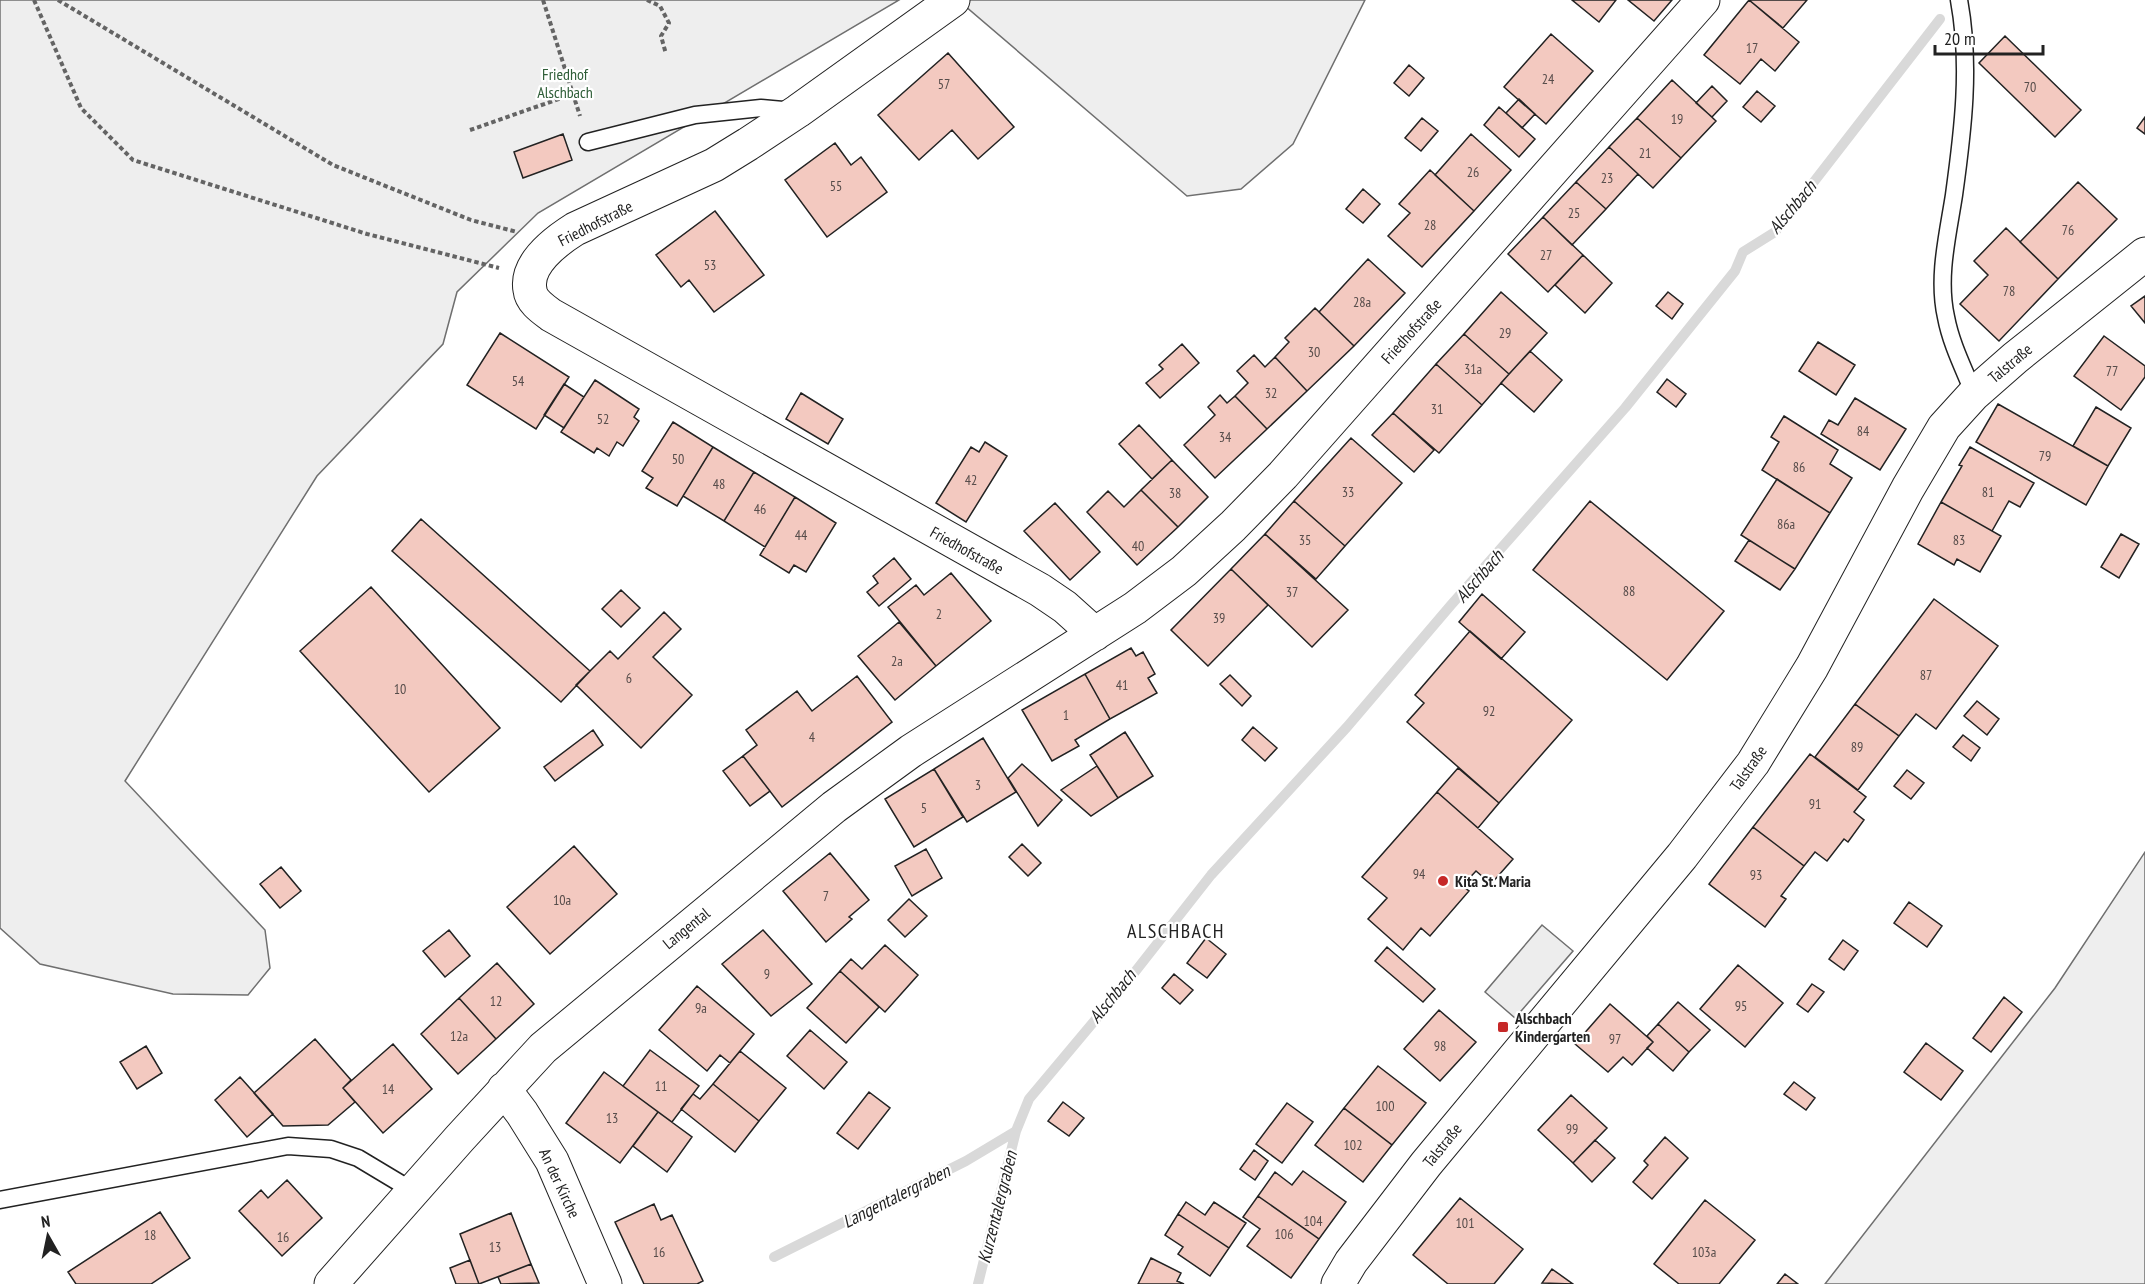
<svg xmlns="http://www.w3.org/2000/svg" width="2145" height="1284" font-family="'PT Sans Narrow',sans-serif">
  <rect width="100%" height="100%" fill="#fff"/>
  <!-- green -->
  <path fill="#eee" stroke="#6f6f6f" stroke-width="1.5" d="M0,0H899L538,213L457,292L443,344L317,476L125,781L265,930L270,968L248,995L173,994L40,964L0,928Z
    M958,0H1365L1293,144L1241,189L1187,196Z
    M2145,852V1284H1825L2055,988Z"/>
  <!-- parking -->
  <path fill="#ededed" stroke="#6f6f6f" stroke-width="1.5" d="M1542,925L1573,951L1515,1018L1485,992Z"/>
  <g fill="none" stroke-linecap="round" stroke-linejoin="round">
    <!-- stream -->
    <path stroke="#d9d9d9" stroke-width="10" d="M774,1257L966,1161L1016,1131
      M978,1284L1016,1131L1029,1099L1127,982L1211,875L1347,727L1451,605L1625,408L1735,271L1743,252L1775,232L1940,19"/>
  </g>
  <!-- building -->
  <path fill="#f3c9c0" stroke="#222" stroke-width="1.5" d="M1572,0H1616L1599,22Z
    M1628,0H1672L1654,21Z
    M1749,0L1799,42L1775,71L1761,59L1740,84L1704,55Z
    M1749,0H1807L1783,28Z
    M1551,34L1593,71L1546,124L1504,87Z
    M2005,36L2081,110L2055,137L1979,63Z
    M948,53L1014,127L978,159L952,130L919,160L878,115Z
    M1409,65L1424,78L1409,96L1394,83Z
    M1672,80L1716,121L1681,158L1637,118Z
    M1712,86L1727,101L1712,117L1696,103Z
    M1757,91L1775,106L1761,122L1743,107Z
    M1519,99L1535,114L1522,128L1506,113Z
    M1499,107L1535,139L1519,157L1484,125Z
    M2145,117V134L2137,128Z
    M1422,118L1438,131L1421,151L1405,138Z
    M1637,118L1681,158L1653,188L1609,147Z
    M563,134L572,160L523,178L514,152Z
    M1471,134L1511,170L1474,211L1435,175Z
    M835,143L851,165L861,157L887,192L827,237L785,180Z
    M1609,147L1638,174L1606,209L1576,182Z
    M1430,170L1474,211L1422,267L1388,236L1410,213L1399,204Z
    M1576,182L1606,209L1572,245L1543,217Z
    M2078,182L2117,219L2058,279L2020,242Z
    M1363,189L1380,204L1363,223L1346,209Z
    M715,211L764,275L714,312L689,280L681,287L656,255Z
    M1543,217L1583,255L1548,292L1508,254Z
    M2006,228L2058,279L1999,341L1960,304L1988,275L1974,261Z
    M1583,255L1612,283L1585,313L1555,285Z
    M1368,259L1405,293L1354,346L1319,312Z
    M1501,292L1547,333L1509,374L1464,334Z
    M1668,292L1683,304L1672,319L1656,306Z
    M2145,296V323L2131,306Z
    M1315,308L1354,346L1307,391L1275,357L1289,342L1285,338Z
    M500,333L569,377L536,429L467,385Z
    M1464,334L1509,374L1482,405L1436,364Z
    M2104,336L2145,366V377L2121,410L2074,376Z
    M1818,342L1855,365L1836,395L1799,371Z
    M1182,344L1199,363L1160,398L1146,383L1163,369L1159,365Z
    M1530,351L1562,380L1534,412L1501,383Z
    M1254,355L1265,367L1275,357L1307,391L1267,429L1235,396L1248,383L1237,371Z
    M1436,364L1482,405L1439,453L1393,413Z
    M1667,379L1686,394L1676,407L1657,392Z
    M595,380L639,409L634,417L639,421L623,446L617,442L609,456L597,448L594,453L561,432Z
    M564,384L584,397L564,428L544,415Z
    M801,393L843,419L828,444L786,419Z
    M1220,395L1227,403L1235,396L1267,429L1215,478L1184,445L1215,415L1208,407Z
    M1855,398L1906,429L1880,470L1821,434L1829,420L1838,425Z
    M1998,404L2108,466L2086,505L1976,442Z
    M2096,407L2131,428L2108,466L2073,446Z
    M1393,413L1434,450L1414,472L1372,435Z
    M1784,416L1838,450L1830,464L1852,478L1830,513L1762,470L1779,442L1771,437Z
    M673,422L713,447L677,506L646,488L653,478L642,471Z
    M1139,425L1172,460L1152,479L1119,444Z
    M1351,438L1402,483L1345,546L1294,501Z
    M985,442L1007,456L966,522L936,503L971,447L979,452Z
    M713,447L754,472L724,521L683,496Z
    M1970,447L2034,483L2020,507L2009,501L1992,531L1941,502L1962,466L1959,465Z
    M1172,460L1208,497L1178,527L1141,490Z
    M754,472L795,497L765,547L724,521Z
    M1777,479L1830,513L1795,569L1741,535Z
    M1141,490L1178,527L1137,565L1087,512L1108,491L1124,507Z
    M795,497L836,523L806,572L794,565L789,573L760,555Z
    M1294,501L1345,546L1316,579L1265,534Z
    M1590,501L1724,611L1667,680L1533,570Z
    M1941,502L2001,536L1980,572L1957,559L1954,565L1918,544Z
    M1055,503L1100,552L1070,580L1024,531Z
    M421,519L590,671L561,702L392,551Z
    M1265,534L1348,610L1312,647L1231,569Z
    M2121,534L2139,544L2119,578L2101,567Z
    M1749,540L1795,569L1780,590L1735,561Z
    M894,558L911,579L879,606L867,592L878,583L873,576Z
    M1231,569L1268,605L1208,666L1171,630Z
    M951,573L991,621L936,666L888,607L916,585L924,595Z
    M371,587L500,728L429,792L300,651Z
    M621,590L640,608L621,627L602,609Z
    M1482,594L1525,632L1501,659L1459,622Z
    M1934,599L1998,646L1936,729L1916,714L1899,736L1855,704Z
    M664,612L681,629L653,657L692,695L641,748L576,685L610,651L618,659Z
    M899,622L936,666L895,700L858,656Z
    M1470,631L1572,720L1499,803L1407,722L1424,703L1415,695Z
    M1131,648L1136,656L1143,652L1155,674L1148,678L1157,693L1110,719L1085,674Z
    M1085,674L1110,719L1075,740L1079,746L1052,761L1022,710Z
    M1230,675L1251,696L1242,706L1220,684Z
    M857,676L892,722L782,807L743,756L757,745L746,730L797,691L812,711Z
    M1977,701L1999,719L1987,735L1964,716Z
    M1855,704L1899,736L1858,790L1815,757Z
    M1253,727L1277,748L1265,761L1242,740Z
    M593,730L603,745L555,781L544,767Z
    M1125,732L1153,776L1118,798L1090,755Z
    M1963,735L1980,748L1971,761L1953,747Z
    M983,738L1016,792L967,822L934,769Z
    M1810,754L1866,797L1854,812L1864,820L1848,842L1844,839L1827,861L1815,852L1804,866L1753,827Z
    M743,756L770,791L750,806L723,771Z
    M1022,764L1062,800L1038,826L1008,778Z
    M1097,766L1118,798L1091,816L1061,790Z
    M1458,768L1499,803L1478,828L1437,792Z
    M934,769L963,817L914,847L885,799Z
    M1907,770L1924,783L1911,799L1894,786Z
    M1437,792L1513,859L1491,884L1476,871L1462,886L1469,891L1430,936L1421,928L1403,950L1368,919L1387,898L1362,877Z
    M1753,827L1804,866L1781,896L1786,899L1765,927L1709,884Z
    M1022,844L1041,863L1028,876L1009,857Z
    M574,846L617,894L550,954L507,907Z
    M926,849L942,878L912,896L895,866Z
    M830,853L869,900L849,917L852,919L826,942L783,891Z
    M281,867L301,891L280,908L260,884Z
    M909,899L927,916L905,937L888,920Z
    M1909,902L1942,926L1927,947L1894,923Z
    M449,930L470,956L445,977L423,951Z
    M763,930L812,984L771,1016L722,964Z
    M1206,938L1226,954L1207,978L1187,963Z
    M1843,940L1858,951L1844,970L1829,959Z
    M885,945L918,975L885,1012L840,971L851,959L862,969Z
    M1387,947L1435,989L1423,1002L1375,961Z
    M497,963L534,1004L496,1039L459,998Z
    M1738,965L1783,1003L1745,1047L1700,1009Z
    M840,971L879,1007L846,1043L807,1008Z
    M1174,974L1193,990L1180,1004L1162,988Z
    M1812,984L1824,992L1808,1012L1797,1004Z
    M697,986L754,1034L730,1063L720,1055L707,1071L659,1030Z
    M2004,997L2022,1012L1991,1052L1973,1038Z
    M459,998L496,1039L458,1074L421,1034Z
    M1678,1002L1710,1030L1689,1052L1658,1024Z
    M1610,1004L1653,1042L1632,1065L1623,1057L1608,1072L1575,1044Z
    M1439,1010L1476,1042L1440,1081L1404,1049Z
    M1658,1024L1689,1052L1673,1071L1647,1048L1653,1042L1647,1036Z
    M810,1030L847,1062L824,1089L787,1056Z
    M315,1039L351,1080L343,1088L355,1102L328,1125L283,1126L254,1093Z
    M1926,1043L1963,1071L1941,1100L1904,1072Z
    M393,1044L432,1089L383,1133L343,1088Z
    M146,1046L162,1073L137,1089L120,1062Z
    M650,1050L699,1086L672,1122L623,1086Z
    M740,1051L786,1088L759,1121L713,1084Z
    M1378,1066L1426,1103L1392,1145L1344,1108Z
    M604,1072L658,1112L620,1163L566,1123Z
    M240,1077L273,1114L247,1137L215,1100Z
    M1794,1082L1815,1098L1806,1110L1784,1094Z
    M713,1084L759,1121L735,1152L681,1109L693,1094L700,1099Z
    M869,1092L890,1108L858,1149L837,1133Z
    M1571,1095L1607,1128L1573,1163L1538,1130Z
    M1063,1102L1084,1118L1069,1136L1048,1121Z
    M1287,1103L1313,1122L1282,1163L1256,1144Z
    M1344,1108L1392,1145L1363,1182L1315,1145Z
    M658,1112L692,1137L667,1172L633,1146Z
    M1665,1137L1688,1158L1652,1199L1633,1182L1648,1165L1644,1161Z
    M1595,1140L1615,1158L1592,1182L1573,1163Z
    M1254,1150L1268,1161L1255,1180L1240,1169Z
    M1303,1171L1346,1202L1319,1239L1258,1196L1275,1172L1292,1185Z
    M287,1180L322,1218L282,1256L239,1211L261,1190L268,1198Z
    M1258,1196L1319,1239L1291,1278L1247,1246L1260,1229L1243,1217Z
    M1460,1198L1523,1249L1494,1284H1448L1413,1255Z
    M1705,1200L1755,1240L1719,1284H1679L1654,1264Z
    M1186,1202L1205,1215L1214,1202L1246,1223L1229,1248L1178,1214Z
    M654,1204L661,1220L672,1215L703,1281L697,1284H644L615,1222Z
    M160,1212L190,1258L151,1284H76L68,1272Z
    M511,1213L531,1264L479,1284L460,1234Z
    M1178,1214L1229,1248L1210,1276L1178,1254L1183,1247L1165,1235Z
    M1151,1258L1181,1273L1177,1281L1184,1284H1138Z
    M470,1260L479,1284H456L450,1268Z
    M531,1264L539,1283L501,1284L498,1277Z
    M1552,1269L1573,1284L1542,1283Z
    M1785,1274L1798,1284H1777Z"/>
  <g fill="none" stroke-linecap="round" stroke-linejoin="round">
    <!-- service casing -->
    <g stroke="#222" stroke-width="19">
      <path id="service" d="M1959,0C1971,65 1963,130 1954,195C1948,234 1937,277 1946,317C1951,344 1964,369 1974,394
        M588,142L695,115L761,108L794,111
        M0,1200L288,1146L331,1149L358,1158L413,1191"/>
    </g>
    <!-- minor casing -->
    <g stroke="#222" stroke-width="35">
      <path id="minor" d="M953,0L798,111L748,144L714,165L575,229C556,241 525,264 530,290C531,301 543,309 551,315L1040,590L1065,607L1095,634
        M504,1089L522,1113L552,1161L605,1284
        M331,1284L460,1138L543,1048L834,807L911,751L1135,608L1184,571L1233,526L1283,475L1703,0
        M1338,1284L1351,1262L1426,1164L1682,856L1753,763L1812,667L1908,488L1944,427L1974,394L2015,358L2145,254"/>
    </g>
    <!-- path -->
    <path stroke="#646464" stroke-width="4" stroke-dasharray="4.5 3" stroke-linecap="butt" d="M34,0L81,108L133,160L367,234L499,268
      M58,0L333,165L471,220L517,232
      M543,0L580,116
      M647,0L660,6L669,23L661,36L666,54
      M470,130L573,94"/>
    <!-- service -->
    <use href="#service" stroke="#fff" stroke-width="16"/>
    <!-- minor -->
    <use href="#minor" stroke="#fff" stroke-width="33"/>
  </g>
  <!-- markers -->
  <g fill="#c62828" stroke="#fff" stroke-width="2">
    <circle cx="1443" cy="881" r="6"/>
    <rect x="1497" y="1021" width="12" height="12" rx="3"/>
  </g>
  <g text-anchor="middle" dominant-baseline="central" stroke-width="4.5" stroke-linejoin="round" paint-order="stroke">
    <!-- number labels -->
    <g font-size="14" fill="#564c4a">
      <text x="1752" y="48">17</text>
      <text x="1548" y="79">24</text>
      <text x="944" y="84">57</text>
      <text x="2030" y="87">70</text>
      <text x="1677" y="119">19</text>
      <text x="1645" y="153">21</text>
      <text x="1473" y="172">26</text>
      <text x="1607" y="178">23</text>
      <text x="836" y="186">55</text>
      <text x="1574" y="213">25</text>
      <text x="1430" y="225">28</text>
      <text x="2068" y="230">76</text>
      <text x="1546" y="255">27</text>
      <text x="710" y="265">53</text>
      <text x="2009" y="291">78</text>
      <text x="1362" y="302">28a</text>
      <text x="1505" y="333">29</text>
      <text x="1314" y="352">30</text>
      <text x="1473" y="369">31a</text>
      <text x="2112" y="371">77</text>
      <text x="518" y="381">54</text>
      <text x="1271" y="393">32</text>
      <text x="1437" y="409">31</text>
      <text x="603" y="419">52</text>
      <text x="1863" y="431">84</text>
      <text x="1225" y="437">34</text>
      <text x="2045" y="456">79</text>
      <text x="678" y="459">50</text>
      <text x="1799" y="467">86</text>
      <text x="971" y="480">42</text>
      <text x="719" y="484">48</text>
      <text x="1348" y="492">33</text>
      <text x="1988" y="492">81</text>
      <text x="1175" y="493">38</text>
      <text x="760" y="509">46</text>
      <text x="1786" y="524">86a</text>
      <text x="801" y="535">44</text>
      <text x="1305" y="540">35</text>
      <text x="1959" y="540">83</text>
      <text x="1138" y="546">40</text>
      <text x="1629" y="591">88</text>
      <text x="1292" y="592">37</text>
      <text x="939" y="614">2</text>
      <text x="1219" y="618">39</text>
      <text x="897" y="661">2a</text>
      <text x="1926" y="675">87</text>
      <text x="629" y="678">6</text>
      <text x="1122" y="685">41</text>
      <text x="400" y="689">10</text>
      <text x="1489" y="711">92</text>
      <text x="1066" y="715">1</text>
      <text x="812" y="737">4</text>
      <text x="1857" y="747">89</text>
      <text x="978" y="785">3</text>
      <text x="1815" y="804">91</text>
      <text x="924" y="808">5</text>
      <text x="1419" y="874">94</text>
      <text x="1756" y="875">93</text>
      <text x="826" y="896">7</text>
      <text x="562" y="900">10a</text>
      <text x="767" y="974">9</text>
      <text x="496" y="1001">12</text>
      <text x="1741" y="1006">95</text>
      <text x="701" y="1008">9a</text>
      <text x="459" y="1036">12a</text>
      <text x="1615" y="1039">97</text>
      <text x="1440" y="1046">98</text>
      <text x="661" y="1086">11</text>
      <text x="388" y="1089">14</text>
      <text x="1385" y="1106">100</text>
      <text x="612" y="1118">13</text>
      <text x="1572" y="1129">99</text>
      <text x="1353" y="1145">102</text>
      <text x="1313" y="1221">104</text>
      <text x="1465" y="1223">101</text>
      <text x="1284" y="1234">106</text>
      <text x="150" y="1235">18</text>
      <text x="283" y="1237">16</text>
      <text x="495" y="1247">13</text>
      <text x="659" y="1252">16</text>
      <text x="1704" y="1252">103a</text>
    </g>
    <!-- park labels -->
    <g font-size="16" fill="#2f5e38" stroke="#fff">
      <text x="565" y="74">Friedhof<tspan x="565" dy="18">Alschbach</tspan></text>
    </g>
    <!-- street labels -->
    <g font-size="16" fill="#222" stroke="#fff">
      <text transform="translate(595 223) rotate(-27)">Friedhofstraße</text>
      <text transform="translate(1411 331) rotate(-48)">Friedhofstraße</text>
      <text transform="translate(2010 363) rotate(-40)">Talstraße</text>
      <text transform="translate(967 550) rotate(29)">Friedhofstraße</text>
      <text transform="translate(1748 768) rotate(-55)">Talstraße</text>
      <text transform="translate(686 928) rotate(-39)">Langental</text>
      <text transform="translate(1442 1145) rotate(-51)">Talstraße</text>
      <text transform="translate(560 1183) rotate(65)">An der Kirche</text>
    </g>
    <!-- poi labels -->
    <g font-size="16" font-weight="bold" fill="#222" stroke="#fff" text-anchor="start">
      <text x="1455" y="881">Kita St. Maria</text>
      <text x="1515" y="1018">Alschbach<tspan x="1515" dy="18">Kindergarten</tspan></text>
    </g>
    <!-- water labels -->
    <g font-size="18" font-style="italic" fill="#222" stroke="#fff">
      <text transform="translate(1792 207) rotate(-50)">Alschbach</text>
      <text transform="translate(1479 576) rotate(-49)">Alschbach</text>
      <text transform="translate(1112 996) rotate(-51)">Alschbach</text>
      <text transform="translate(896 1196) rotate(-27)">Langentalergraben</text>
      <text transform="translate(997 1207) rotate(-76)">Kurzentalergraben</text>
    </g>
    <!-- quarter labels -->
    <g font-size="20" letter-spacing="1.5" fill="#222" stroke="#fff">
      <text x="1176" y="931">ALSCHBACH</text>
    </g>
  </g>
  <!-- north arrow -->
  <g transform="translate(48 1236) rotate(351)" stroke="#ffffff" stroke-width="4.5" paint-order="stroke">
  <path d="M0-4.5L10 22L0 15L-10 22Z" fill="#222222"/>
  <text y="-9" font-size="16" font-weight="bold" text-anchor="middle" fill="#222222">N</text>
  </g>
  <!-- scale -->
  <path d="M1935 45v9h108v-9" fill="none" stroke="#222222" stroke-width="3"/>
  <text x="1944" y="45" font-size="18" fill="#222222" stroke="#ffffff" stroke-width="4.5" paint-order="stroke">20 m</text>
</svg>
